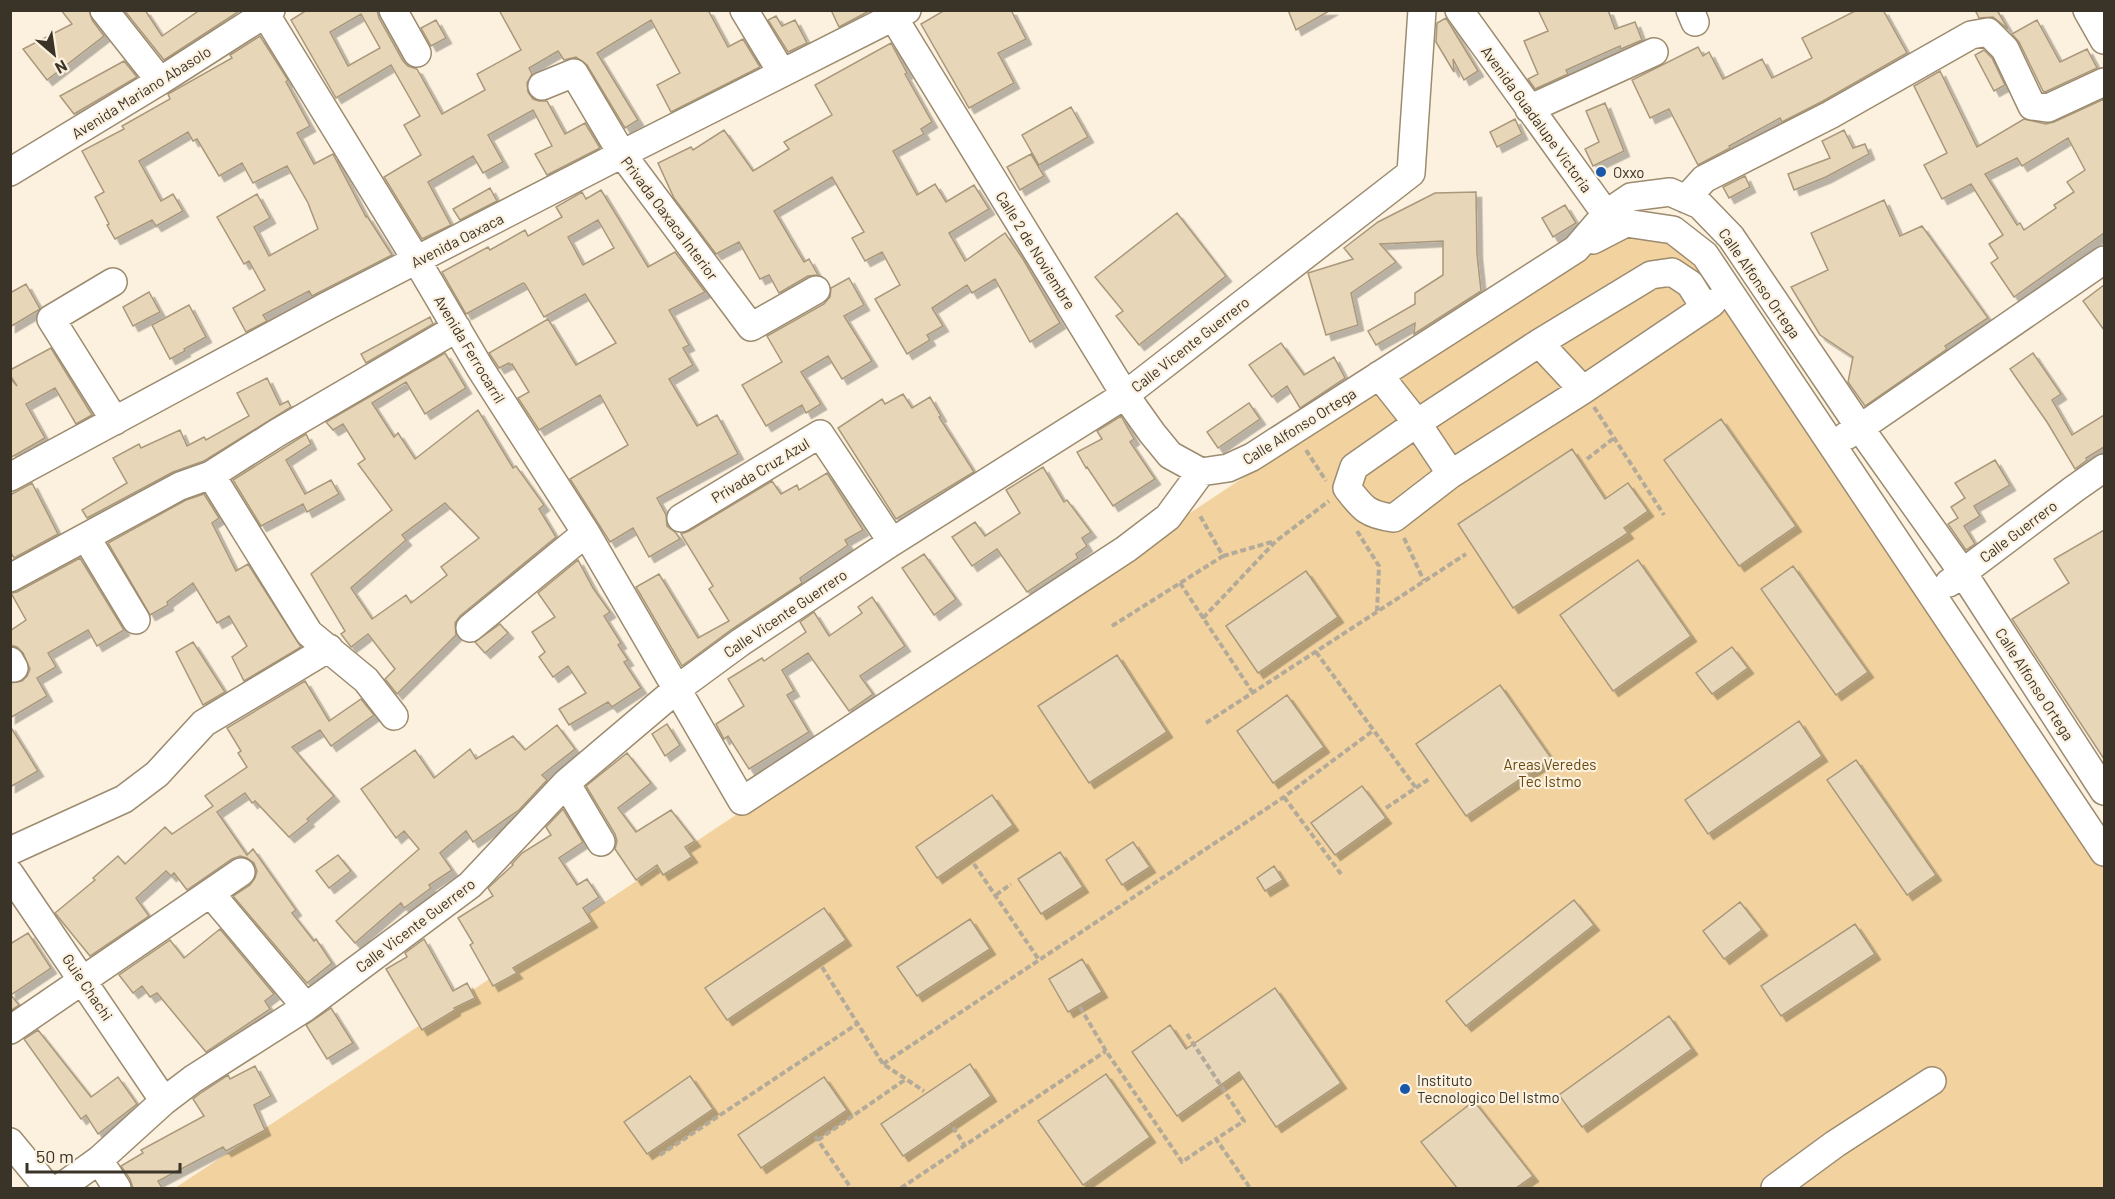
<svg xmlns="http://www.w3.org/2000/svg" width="2115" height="1199" font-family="Barlow,sans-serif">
  <defs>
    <filter id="shadow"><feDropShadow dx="5.5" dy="5.5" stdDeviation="0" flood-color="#0004"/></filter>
  </defs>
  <rect width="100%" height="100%" fill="#fcf1df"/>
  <!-- green -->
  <path fill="#f2d39f" d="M1626,223L1673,230L2104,854V1188H175Z"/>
  <!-- building -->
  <path fill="#e8d6b8" stroke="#a9987b" stroke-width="1.5" fill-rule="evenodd" filter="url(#shadow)" d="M61,10H89L92,20L104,36L47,80L23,49L72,24Z
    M124,10H145L162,36L200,10H241L164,60Z
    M307,10H377L379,18L403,61L408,66L417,69L442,114L485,90L477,74L521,50L499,10H708L728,47L743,39L760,67L671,112L657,85L680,73L651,20L597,53L638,120L625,128L587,65L576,57L564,60L558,51L529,68L532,74L527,83L528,92L533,99L539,101H547L565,134L585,123L600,148L547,175L535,154L552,146L533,110L488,135L503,162L483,173L473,156L428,182L451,225L422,239L384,177L421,155L404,125L420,116L391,65L336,98L291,20ZM361,14L380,48L348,66L330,32Z
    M831,10H871L839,27Z
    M945,10H1011L1026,39L998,53L1014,83L969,108L921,24Z
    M1288,10H1331L1296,30Z
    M1538,10H1608L1615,29L1635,22L1642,40L1621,49L1620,46L1566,70L1568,74L1535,89L1528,79L1538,74L1524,41L1548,31Z
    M1857,10H1883L1907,53L1823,101L1782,122L1780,118L1729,146L1730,148L1698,165L1669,109L1650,118L1632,80L1698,47L1703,56L1709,52L1723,79L1762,59L1772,78L1812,58L1802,38Z
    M1975,10H1997L2008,29L1993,17L1979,18Z
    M776,16L782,26L795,20L807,43L788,52L768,20Z
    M1446,18L1478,71L1464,80L1453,59L1454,72L1436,42L1437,23Z
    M436,20L446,38L431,46L421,28Z
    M2037,20L2060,62L2087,49L2097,68L2045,92L2043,91L2019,42L2012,34Z
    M260,36L288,80L286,82L310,126L297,133L314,164L333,154L366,217L367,216L392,255L312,296L309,291L263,315L267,321L246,332L233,308L265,290L249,261L244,264L217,217L257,194L270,218L254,227L269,256L318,229L308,203L287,166L253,183L242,163L219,176L197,139L193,141L188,132L139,161L161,201L173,194L183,211L156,226L152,220L115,239L107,225L109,224L95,197L104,192L82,151L124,129L122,126L170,99L168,94L232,58L230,55Z
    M891,43L907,73L905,74L932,122L921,129L924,134L893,151L917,195L935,184L946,202L974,185L989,209L949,233L965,261L1005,233L1023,259L1060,323L1030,342L995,279L972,293L967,285L932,308L943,326L927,335L930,340L907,354L875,299L900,285L882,252L865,261L852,238L864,232L832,177L774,211L804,262L809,259L818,275L808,276L779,293L769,275L760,279L739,242L716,254L674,198L658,163L691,147L693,150L724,130L753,171L789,149L784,142L832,115L815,85Z
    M1984,50L1992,58L2005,85L1994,91L1975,55Z
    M124,61L137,77L74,114L60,96Z
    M1940,71L1977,147L2024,119L2046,124L2054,122L2104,99V233L2014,297L1991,263L1998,258L1989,244L2003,235L1971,184L1942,199L1924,165L1947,153L1914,86ZM2068,138L2085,170L2067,182L2074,192L2054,205L2056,208L2024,230L2020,223L2017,225L1985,174L2017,158L2022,166Z
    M1605,103L1624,151L1593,166L1585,149L1599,142L1586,111Z
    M1071,107L1088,137L1039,165L1022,135Z
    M1515,119L1522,134L1497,147L1490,132Z
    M1844,130L1853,148L1865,144L1869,154L1826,177L1794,190L1788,174L1830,158L1822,141Z
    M1031,154L1044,176L1020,190L1007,167Z
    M1745,176L1750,187L1729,198L1723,187Z
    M490,188L497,201L460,220L453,209Z
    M601,190L648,267L675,252L705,292L669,310L689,345L683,348L693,365L669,379L697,426L717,415L738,454L657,498L666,515L667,526L676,533L680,539L649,557L633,528L610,542L570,479L628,445L600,395L539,430L518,398L529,392L512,364L510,365L509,363L499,368L489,353L548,319L576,365L616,343L585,294L544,317L525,284L523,283L466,314L442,272L488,247L490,250L525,230L528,236L562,217L556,207L582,192L586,199ZM598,220L614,248L583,265L568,237Z
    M1476,192L1477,254L1481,291L1414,334L1415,323L1376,345L1368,331L1415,304V293L1443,275V241L1380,244L1396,262L1351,293L1358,325L1326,335L1308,273L1353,259L1344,248L1378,222L1435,193Z
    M1884,200L1900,236L1922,226L1988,318L1945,346L1947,349L1865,406L1848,382L1853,357L1820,335L1791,287L1828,270L1811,233Z
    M1565,205L1576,223L1553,237L1542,218Z
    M1177,213L1226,276L1139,345L1116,316L1123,311L1095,277Z
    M849,278L864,305L844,316L872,361L842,379L828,356L801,372L821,404L806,413L802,405L766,426L742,385L782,362L767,336L824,304L830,297L831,288Z
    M26,284L40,309L10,327V293Z
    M2104,285V330L2083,301Z
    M149,292L160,312L133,326L123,307Z
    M189,305L206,337L184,349L185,351L170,359L152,325Z
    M430,317L433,324L366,363L361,354Z
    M1281,343L1304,375L1334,357L1345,378L1300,408L1287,386L1272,397L1249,365Z
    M51,348L92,415L76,424L55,388L26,404L45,438L10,458V378L17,386L10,375V370Z
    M445,353L466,388L425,414L406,382L372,403L394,437L398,433L415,459L478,410L513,468L516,466L544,505L539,509L556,537L460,616L455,623L456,635L397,694L385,679L395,669L368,634L351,647L341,634L345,631L311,574L392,510L358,464L365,459L343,424L333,430L326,422ZM445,503L479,538L441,567L447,575L411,603L406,595L372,619L351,588L406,540L402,535Z
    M2033,353L2061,394L2052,400L2072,435L2104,415V447L2086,458L2087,460L2075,469L2047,422L2010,369Z
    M267,378L280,405L288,401L291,407L204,461L173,472L87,518L82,510L127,483L113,458L139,444L141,448L180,430L187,446L204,437L206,440L249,416L237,393Z
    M903,394L912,408L930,397L941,416L939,417L974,472L896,519L838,428L882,399L885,404Z
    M1249,403L1260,419L1218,448L1207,432Z
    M1121,416L1134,439L1130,442L1155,479L1113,506L1087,467L1086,468L1077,452L1102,439L1097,431Z
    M1721,419L1796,526L1739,566L1664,460Z
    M306,434L311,444L286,460L305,494L331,480L339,494L307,512L303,504L261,526L233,480Z
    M1572,449L1605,499L1628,483L1648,511L1624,528L1628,533L1513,608L1458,524Z
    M1995,460L2010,485L1974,506L1980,516L1964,526L1975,544L1966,550L1948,524L1958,518L1951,507L1965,498L1955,483Z
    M1043,467L1064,502L1067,500L1091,532L1082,538L1087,546L1076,554L1078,558L1027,592L997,549L972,566L952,537L975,522L985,536L1020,513L1006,490Z
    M827,473L863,530L845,540L848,545L800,578L802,583L732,629L682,666L636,587L659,574L698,638L729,621L709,589L713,586L681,534L689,531L772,481L781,494L797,485L799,490Z
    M32,483L58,534L14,558L10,551V495Z
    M204,494L219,518L212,523L236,571L248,564L301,647L244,681L232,657L247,646L229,616L217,623L193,583L167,602L168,605L150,615L108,543L186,500Z
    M2104,530V759L2012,619L2069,583L2054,559Z
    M924,554L956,599L934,615L902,568Z
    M80,558L124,630L97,646L88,630L48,653L56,667L37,678L47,696L10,718V683L22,681L27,676L30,669L23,653L17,647L10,645V631L26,620L11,593L17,592Z
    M578,560L593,588L610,612L604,616L621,643L618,645L628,660L624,662L641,688L612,707L608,702L569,725L559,709L586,693L568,666L553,677L539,657L545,652L532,632L555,617L538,593Z
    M1638,560L1691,636L1613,691L1560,615Z
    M1793,566L1868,672L1836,695L1761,589Z
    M1306,571L1338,617L1258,673L1226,626Z
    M872,597L905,646L860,676L873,694L849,711L808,653L782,670L794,691L787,695L809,732L749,769L728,736L724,739L716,724L744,706L728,679L762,658L764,661L806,632L800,622L814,612L829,636L862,613L858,607Z
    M500,624L508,633L485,653L475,642Z
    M193,642L225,692L203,705L176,652Z
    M1732,647L1748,668L1712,694L1696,673Z
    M1117,655L1167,732L1089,783L1038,706Z
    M305,681L329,721L361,699L374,715L331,746L320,730L292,747L334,796L307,819L309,821L289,837L255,801L252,803L245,793L217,812L247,855L253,849L296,910L292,913L314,941L316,939L332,963L307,983L233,896L250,885L255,878L257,871L254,863L247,858L240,856L232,859L187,890L174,873L171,876L166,871L136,898L149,916L90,956L55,913L95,880L93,878L118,856L125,864L165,827L172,834L213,806L205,796L247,767L238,753L241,751L227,728Z
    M1500,685L1551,758L1466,816L1416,744Z
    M1287,695L1324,747L1273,783L1237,731Z
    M1799,721L1822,756L1708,834L1685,800Z
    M667,724L680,745L665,756L652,734Z
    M557,725L575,749L542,775L547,780L519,810L473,842L466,831L440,853L452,870L429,885L431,888L404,908L401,903L355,943L336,921L419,849L404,831L396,838L361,789L415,750L434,778L470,749L476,759L513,736L525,750Z
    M10,726L38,771L10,787Z
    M627,753L651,783L618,808L636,832L671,810L695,841L685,847L692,857L663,875L657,865L636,880L615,849L617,841L615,834L586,786Z
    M1856,760L1936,875L1907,895L1827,780Z
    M1362,786L1386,818L1335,855L1311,823Z
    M992,795L1013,825L937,878L916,847Z
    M563,809L583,842L559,858L577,885L587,879L599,897L583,908L592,922L513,968L517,973L493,986L470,945L473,943L458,918L493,896L488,888L513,865L512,864L522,853L551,835L546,827Z
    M1133,842L1150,867L1122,885L1106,860Z
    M1060,852L1083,887L1041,914L1018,879Z
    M338,855L351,871L329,888L316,871Z
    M1274,866L1283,880L1265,891L1257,878Z
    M1574,900L1594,925L1466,1026L1446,1001Z
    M1740,902L1762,930L1724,959L1703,931Z
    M824,908L846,940L727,1020L705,988Z
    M970,919L990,949L917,996L897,967Z
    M1855,924L1875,954L1781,1016L1761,986Z
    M220,929L274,994L265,1001L270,1009L206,1052L157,993L150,997L142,986L133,993L119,975L170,940L184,958Z
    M28,933L51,968L11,995L19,1005L10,1011V944Z
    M424,939L453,991L467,983L475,998L454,1008L455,1010L422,1030L386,969L407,957L405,953Z
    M1082,959L1102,992L1068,1012L1049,979Z
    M1275,988L1341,1083L1276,1127L1239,1072L1177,1116L1132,1052L1170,1025L1186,1049Z
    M331,1008L353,1043L327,1059L306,1025Z
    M1669,1016L1692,1049L1582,1127L1559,1095Z
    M38,1030L91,1097L118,1077L137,1104L98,1134L86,1115L81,1119L24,1039Z
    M970,1064L991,1096L903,1156L881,1124Z
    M255,1066L271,1096L254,1105L265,1130L226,1151L223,1147L158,1181L162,1188H133L130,1179L121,1166L143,1153L141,1150L204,1116L193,1099L202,1092L228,1075L230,1079Z
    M1106,1074L1150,1137L1083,1185L1038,1121Z
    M690,1076L713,1109L647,1154L624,1122Z
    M824,1077L847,1110L761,1168L738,1135Z
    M1474,1101L1533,1176L1516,1188H1457L1421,1142Z"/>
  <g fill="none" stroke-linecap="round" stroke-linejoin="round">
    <!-- minor casing -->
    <g stroke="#9c8b6f" stroke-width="30">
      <path id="minor" d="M104,10L160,81
        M263,10L417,261L480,368L586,533L742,801L1126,549L1168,517L1201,472
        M393,10L417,53
        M744,10L782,73
        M889,10L1125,395L1152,433L1170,455L1201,472
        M1459,10L1616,228
        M1690,10L1695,22
        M2087,10L2104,40
        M542,86L574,73L622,154L751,327L816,290
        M1529,109L1654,52
        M10,172L160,81L271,10
        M1686,199L1704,179L1830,115L1971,35L1988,32L2005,49L2032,106L2048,108L2104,82
        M1593,240L1626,223L1673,230L1705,255L2104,852
        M113,282L51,319L115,421
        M1705,308L1690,284L1672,272L1651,275L1539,343L1417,423L1354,467L1347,488C1363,509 1368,515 1394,518L1451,474L1583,390L1712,303
        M1539,343L1583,390
        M1379,375L1417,423L1451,474
        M1846,436L1860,428L2104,260
        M1201,472L1228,468L1252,457L1576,249L1606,214L1631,197L1670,192L1700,205L1731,237L1860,428L1963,573L2104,791
        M211,475L309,633L366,680L394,716
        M10,477L327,306L622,154L907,10
        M681,518L820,434L892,542
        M86,537L136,620
        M10,578L180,486L211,475L277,433L457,328
        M1949,583L2074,489L2104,468
        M470,628L586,533
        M10,661L14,668
        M566,783L601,842
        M10,851L124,799L157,774L204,723L329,648
        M10,874L164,1101
        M211,894L306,1007
        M10,1030L241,872
        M10,1142L48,1188
        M99,1160L117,1188
        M60,1188L99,1160L164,1101L193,1079L306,1007L470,885L566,783L677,689L741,642L892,542L1125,395L1411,173L1422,10
        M1775,1188L1835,1144L1932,1081"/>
    </g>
    <!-- path -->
    <path stroke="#b4aa9a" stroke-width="4" stroke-dasharray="6 3" stroke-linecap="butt" d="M1594,407L1664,515
      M1306,450L1326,481
      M1587,459L1614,438
      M1357,531L1379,566L1377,611
      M1404,538L1424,581
      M1223,556L1275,541
      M1180,583L1253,693
      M1203,618L1276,541L1329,501
      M1112,626L1223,556L1199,514
      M1316,652L1416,788
      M1206,723L1466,554
      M1284,797L1341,874
      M1386,808L1429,779
      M974,864L1039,960
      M996,895L1011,884
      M822,967L883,1064L924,1091
      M1080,1007L1106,1051L1182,1162L1216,1139L1250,1188
      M1187,1034L1244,1121L1216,1139
      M883,1064L1284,797L1374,730
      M953,1127L965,1146
      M815,1136L851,1188
      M818,1140L906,1079
      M660,1155L857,1024
      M901,1188L1106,1051"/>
    <!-- minor -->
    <use href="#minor" stroke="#fff" stroke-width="27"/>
  </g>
  <!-- markers -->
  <g fill="#1958a9" stroke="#fcf1df" stroke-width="2">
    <circle cx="1601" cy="172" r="6"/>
    <circle cx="1405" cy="1089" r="6"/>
  </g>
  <g text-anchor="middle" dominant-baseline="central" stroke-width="4.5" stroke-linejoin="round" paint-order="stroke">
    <!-- street labels -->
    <g font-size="15" fill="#3a3327" stroke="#fcf1df">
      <text transform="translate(141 92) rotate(-32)">Avenida Mariano Abasolo</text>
      <text transform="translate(1537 119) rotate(54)">Avenida Guadalupe Victoria</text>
      <text transform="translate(670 218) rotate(53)">Privada Oaxaca Interior</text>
      <text transform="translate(457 240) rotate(-27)">Avenida Oaxaca</text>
      <text transform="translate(1036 250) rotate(58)">Calle 2 de Noviembre</text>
      <text transform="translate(1760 283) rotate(55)">Calle Alfonso Ortega</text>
      <text transform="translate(1190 344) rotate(-38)">Calle Vicente Guerrero</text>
      <text transform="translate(470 349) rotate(59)">Avenida Ferrocarril</text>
      <text transform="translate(1299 426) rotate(-32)">Calle Alfonso Ortega</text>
      <text transform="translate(760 470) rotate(-31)">Privada Cruz Azul</text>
      <text transform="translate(2018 531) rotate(-37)">Calle Guerrero</text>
      <text transform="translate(785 613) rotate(-34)">Calle Vicente Guerrero</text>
      <text transform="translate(2035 684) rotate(57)">Calle Alfonso Ortega</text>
      <text transform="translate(415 925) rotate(-37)">Calle Vicente Guerrero</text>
      <text transform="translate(88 987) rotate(56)">Guie Chachi</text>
    </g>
    <!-- poi labels -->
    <g font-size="15" fill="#3a3327" stroke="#fcf1df" text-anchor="start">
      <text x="1613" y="172">Oxxo</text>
      <text x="1417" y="1080">Instituto<tspan x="1417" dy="17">Tecnologico Del Istmo</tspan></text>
    </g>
    <!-- park labels -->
    <g font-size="15" fill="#65490e" stroke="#fcf1df">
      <text x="1550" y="764">Areas Veredes<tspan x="1550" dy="17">Tec Istmo</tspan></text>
    </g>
  </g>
  <!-- border -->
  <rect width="2115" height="1199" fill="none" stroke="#3a3327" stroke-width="24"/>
  <!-- north arrow -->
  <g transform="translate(54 54) rotate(151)" stroke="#fcf1df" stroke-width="4.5" paint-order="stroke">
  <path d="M0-4.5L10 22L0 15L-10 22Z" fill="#3a3327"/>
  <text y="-9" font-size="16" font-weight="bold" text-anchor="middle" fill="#3a3327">N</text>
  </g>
  <!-- scale -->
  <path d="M27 1163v9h153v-9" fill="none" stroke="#3a3327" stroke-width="3"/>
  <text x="36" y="1163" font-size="18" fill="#3a3327" stroke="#fcf1df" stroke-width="4.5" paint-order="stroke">50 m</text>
</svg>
